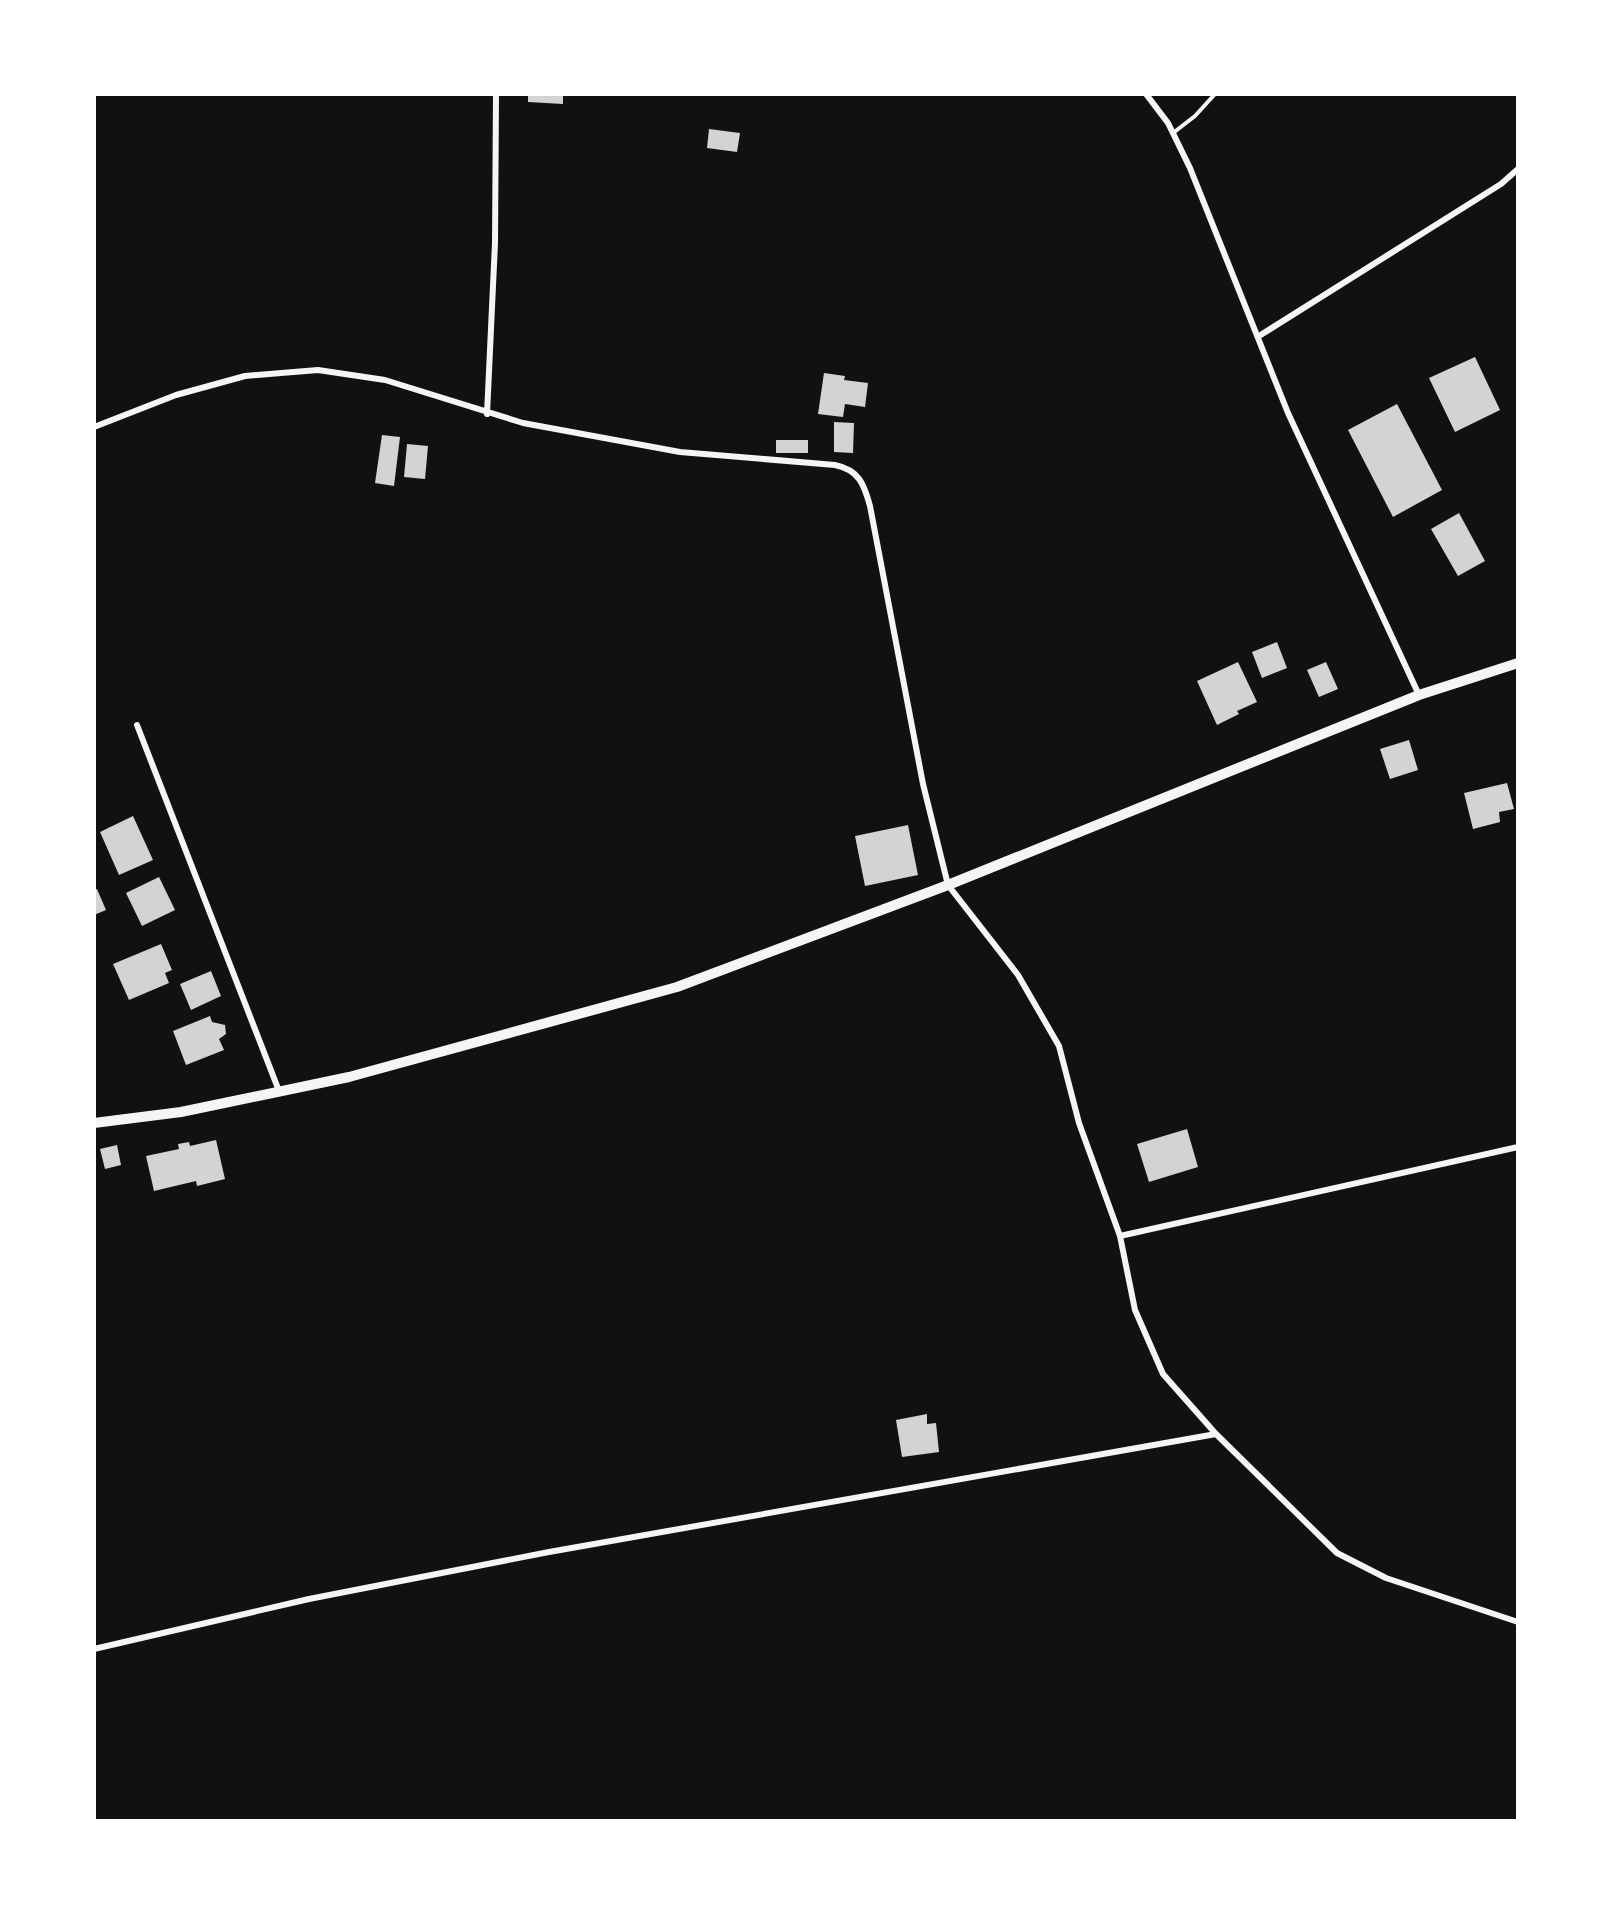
<svg xmlns="http://www.w3.org/2000/svg" width="1612" height="1915" font-family="'Fira Sans Condensed',sans-serif">
  <rect width="100%" height="100%" fill="#111"/>
  <!-- building -->
  <path fill="#d3d3d3" d="M528,94H563V104L528,102Z
    M709,129L740,133L737,152L707,148Z
    M1475,357L1500,410L1455,432L1429,378Z
    M824,373L845,376L844,380L868,383L865,407L845,404L843,417L818,414Z
    M1397,404L1442,490L1393,517L1348,430Z
    M834,422L854,423L853,453L834,452Z
    M382,435L400,437L394,486L375,483Z
    M776,440H808V453H776Z
    M407,444L428,446L425,479L404,477Z
    M1459,513L1485,561L1458,576L1431,529Z
    M1277,642L1287,668L1262,678L1252,652Z
    M1238,662L1257,702L1237,711L1239,714L1217,725L1197,681Z
    M1326,662L1338,689L1319,697L1307,670Z
    M1409,740L1418,770L1390,779L1380,749Z
    M1507,783L1514,809L1499,812L1500,822L1473,829L1464,793Z
    M133,816L153,860L119,875L100,832Z
    M908,825L918,875L865,886L855,836Z
    M159,877L175,910L142,926L126,893Z
    M97,889L106,910L94,915V890Z
    M161,944L172,970L165,973L169,983L129,1000L113,964Z
    M211,971L221,996L191,1010L180,984Z
    M210,1016L212,1022L225,1025L226,1034L219,1039L224,1050L186,1065L173,1031Z
    M1187,1129L1198,1167L1149,1182L1137,1144Z
    M216,1140L225,1179L197,1186L196,1181L154,1191L146,1156L179,1149L178,1144L189,1142L190,1146Z
    M117,1145L121,1165L105,1169L100,1149Z
    M927,1414V1424L936,1423L939,1452L902,1457L896,1420Z"/>
  <g fill="none" stroke-linecap="round" stroke-linejoin="round">
    <!-- service -->
    <path stroke="#f5f5f5" stroke-width="4" d="M1173,133L1195,116L1215,94"/>
    <!-- minor -->
    <path stroke="#f5f5f5" stroke-width="6" d="M1146,94L1168,123L1190,168L1288,413L1419,695
      M1259,336L1501,184L1518,169
      M487,414L495,243L496,94
      M94,427L176,395L245,376L318,370L385,380L523,423L680,452L835,465C859,470 864,484 870,506L923,784L948,885L1018,975L1059,1046L1079,1123L1120,1236L1135,1310L1163,1374L1216,1434L1337,1553L1386,1578L1518,1622
      M137,725L279,1091
      M1120,1236L1518,1147
      M94,1649L309,1599L549,1552L1216,1434"/>
    <!-- tertiary -->
    <path stroke="#f5f5f5" stroke-width="10" d="M94,1123L181,1112L349,1077L677,987L948,885L1419,695L1518,663"/>
  </g>
  <!-- border -->
  <rect width="1612" height="1915" fill="none" stroke="#ffffff" stroke-width="192"/>
</svg>
